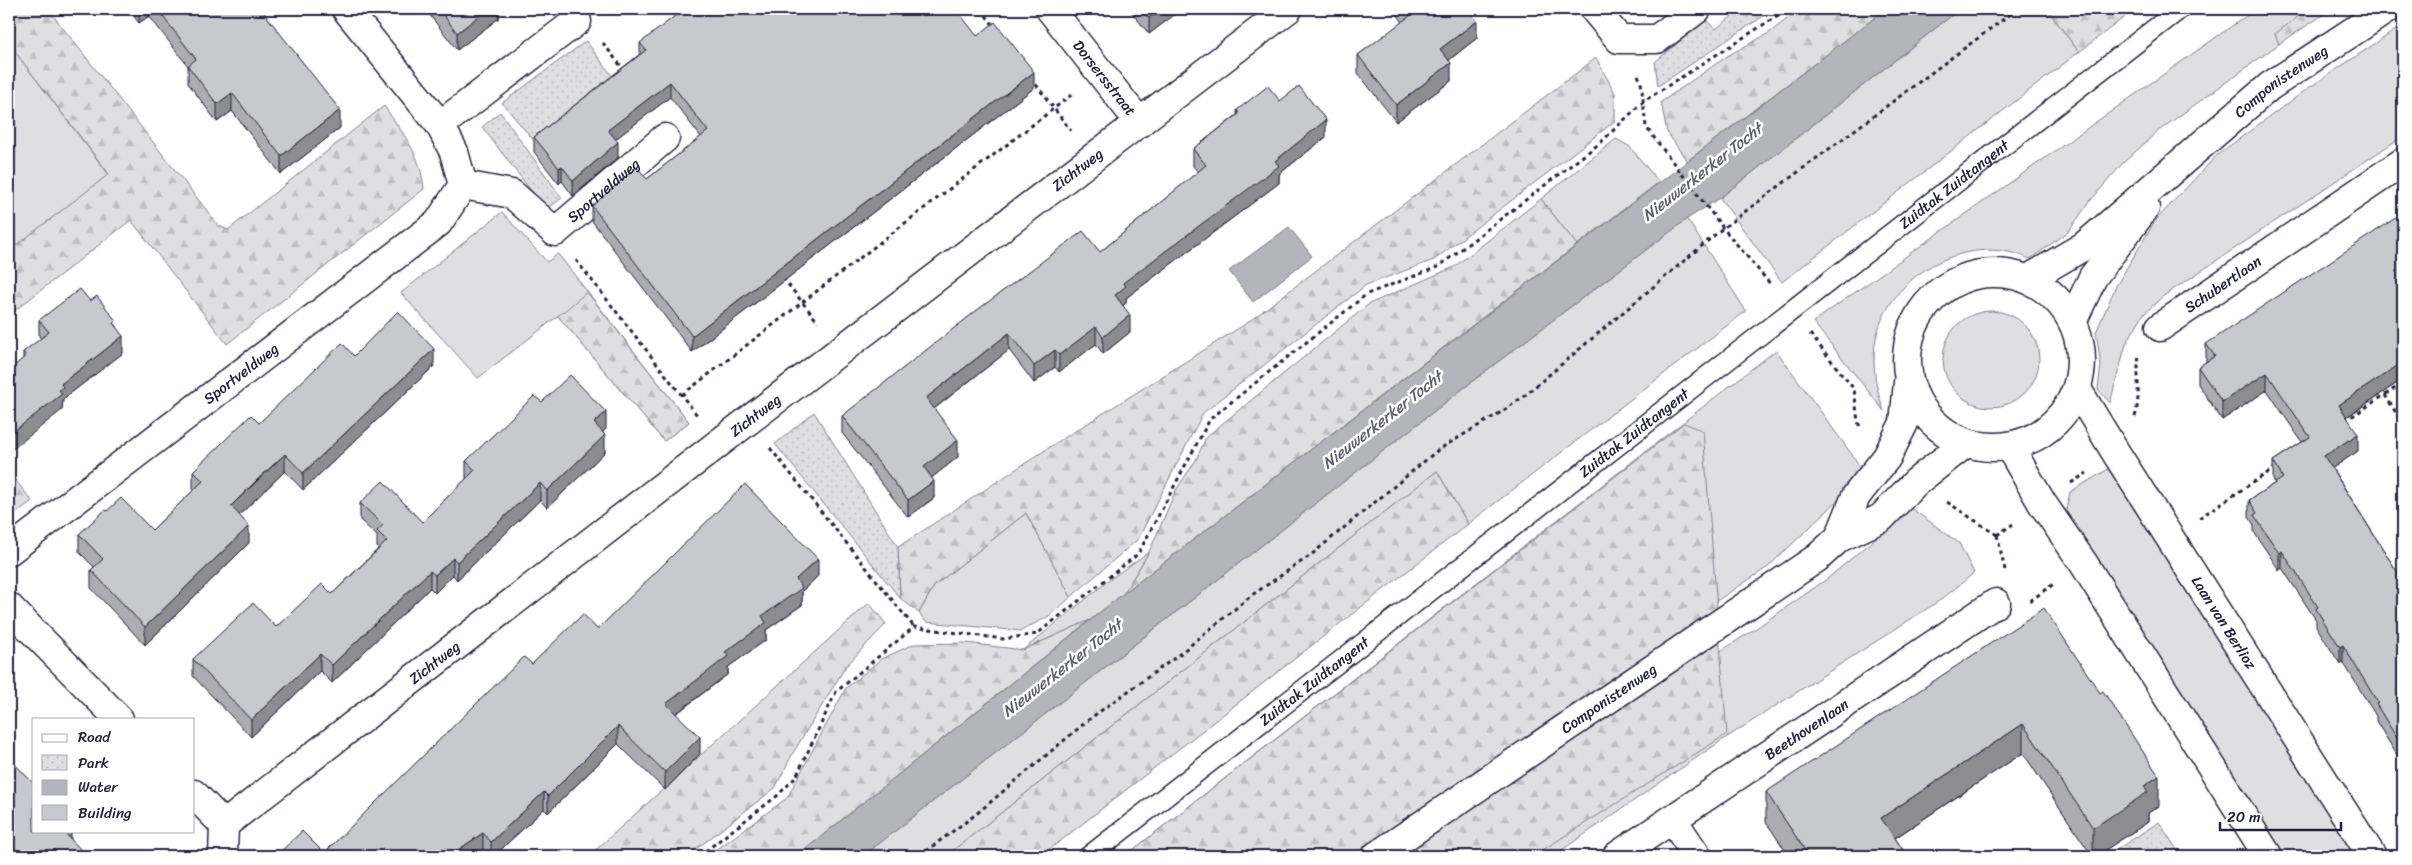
<svg xmlns="http://www.w3.org/2000/svg" width="2412" height="865" font-family="Sriracha,sans-serif">
  <defs>
    <pattern id="forest-firs" width="22" height="20" patternUnits="userSpaceOnUse" patternTransform="scale(1.25)"><rect width="22" height="20" fill="#dfdfe2"/><path d="M5 1l3.5 6h-7zM16 11l3.5 6h-7z" fill="#bfbfc3"/></pattern>
    <pattern id="park-dots" width="8" height="8" patternUnits="userSpaceOnUse" patternTransform="scale(1.25)"><rect width="8" height="8" fill="#dfdfe2"/><path d="M2 2h.1M6 6h.1" fill="none" stroke="#bfbfc3" stroke-width="1.8" stroke-linecap="round"/></pattern>
  </defs>
  <rect width="100%" height="100%" fill="#fff"/>
  <filter id="ink" filterUnits="userSpaceOnUse"><feTurbulence type="fractalNoise" baseFrequency=".02" numOctaves="2"/><feDisplacementMap in="SourceGraphic" scale="10" xChannelSelector="R" yChannelSelector="G"/><feConvolveMatrix kernelMatrix="1 2 1 2 8 2 1 2 1" color-interpolation-filters="sRGB"/></filter>
  <g filter="url(#ink)">
    <!-- grass -->
    <path fill="#dfdfe2" stroke="#80808e" d="M1960,9H2047L2079,52L1782,282L1720,198Z
      M2256,9H2308L2276,34L2279,44L2157,132L2123,163L2091,200L2068,232L2030,259C1967,230 1885,276 1875,344C1872,368 1876,389 1884,411L1813,322Z
      M2403,25V136L2162,297L2142,316L2126,344L2110,403L2098,389L2101,365L2096,332L2116,286L2155,221L2217,155L2310,87Z
      M9,44L109,175L9,251Z
      M1616,139L1629,146L1659,182L1577,245L1541,199Z
      M502,212L547,262L558,254L689,422L664,441L558,316L478,378L401,293Z
      M1687,219L1746,311L1468,524L1437,471L946,856H863L1487,370Z
      M1943 359a48 48 0 1 1 96 0a48 48 0 1 1-96 0Z
      M1776,350L1863,470L1850,489L1768,567L1654,642L1125,856Z
      M2110,468L2119,474L2355,856H2285L2065,514L2070,492Z
      M1911,508L1959,543L1974,573L1942,599L1721,741L1553,856H1402L1755,629L1827,579Z
      M1026,513L1071,597L1049,616L1021,631L926,622L919,613L934,586Z
      M1149,552L1124,593L1090,620L1023,650L1113,577Z"/>
    <!-- forest -->
    <path fill="url(#forest-firs)" stroke="#80808e" d="M9,9H48L219,226L228,230L384,106C403,134 421,154 424,189L227,344L131,220L9,315V251L109,174L9,44Z
      M1800,9H1886L1687,161L1667,132L1661,102L1729,55L1769,33Z
      M2047,9H2135L2079,52Z
      M2308,9H2332L2279,44L2275,34Z
      M1596,58L1615,93V121L1434,260L1366,285L1203,413L1138,539L1071,597L1026,513L934,586L919,613L900,598L898,547L1056,443L1247,323Z
      M1541,199L1577,245L1124,593L1149,552L1176,490L1196,460L1206,437L1369,304L1454,267Z
      M587,292L689,422L664,441L558,316Z
      M1684,423L1703,431L1727,734L1533,856H1125Z
      M1437,471L1468,524L1041,856H946Z
      M9,472L32,501L9,519Z
      M869,603L886,624L846,666L793,753L775,788L687,856H589Z
      M1090,620L797,856H708L787,798L846,688L881,659L914,644L967,643L1023,650Z"/>
    <!-- park -->
    <path fill="url(#park-dots)" stroke="#80808e" d="M1741,9H1774L1658,86L1655,62L1705,20L1716,29Z
      M586,41L616,81L536,143L502,103Z
      M500,112L562,198L546,210L482,127Z
      M814,412L898,547L900,598L775,444Z
      M2159,822L2181,856H2107Z"/>
    <!-- water -->
    <path fill="#b4b4bc" stroke="#7a7a88" d="M1886,9H1960L1720,198L1687,219L1487,370L863,856H797L1124,593Z
      M1289,227L1312,256L1253,302L1229,271Z"/>
    <g fill="none" stroke-linecap="round" stroke-linejoin="round">
      <!-- service casing -->
      <g stroke="#22223b" stroke-width="22">
        <g id="service">
          <path id="s1" d="M1089,856L2180,9"/>
        </g>
      </g>
      <!-- minor casing -->
      <g stroke="#22223b" stroke-width="31">
        <g id="minor">
          <path id="s2" d="M1050,9L1140,123"/>
          <path d="M1594,9L1619,39H1657L1697,9"/>
          <path d="M440,125L577,21"/>
          <path id="s3" d="M463,185L512,194L555,232L665,138"/>
          <path id="s4" d="M2160,327L2403,162"/>
          <path id="s5" d="M2077,389L2116,453L2372,856"/>
          <path d="M2009,446L2042,503L2084,564L2268,856"/>
          <path id="s6" d="M9,551L438,223L463,185L454,152L440,125L346,9"/>
          <path d="M9,607L119,719"/>
          <path id="s7" d="M194,794L224,825L719,443L1288,9"/>
          <path d="M1673,820L1697,856"/>
          <path d="M223,856L224,825"/>
          <path id="s8" d="M1617,856L1996,603"/>
        </g>
      </g>
      <!-- secondary casing -->
      <g stroke="#22223b" stroke-width="31">
        <g id="secondary">
          <circle cx="1994" cy="360" r="87"/>
          <path id="s9" d="M2028,279L2084,246L2270,86L2387,9"/>
          <path d="M2073,320L2093,277L2145,208"/>
          <path d="M1839,538L1856,496L1887,457L1904,423L1908,382"/>
          <path id="s10" d="M1376,856L1817,558L1839,538L1881,518L1916,482L1966,443"/>
        </g>
      </g>
      <!-- path -->
      <path stroke="#22223b" stroke-width="3" stroke-dasharray="4 4" stroke-linecap="butt" d="M981,9L994,26
        M603,43L624,70
        M1638,75L1641,82L1646,127L1723,228L1772,286
        M1031,78L1071,131
        M576,260L697,415
        M783,278L818,322
        M1810,334L1854,389L1858,422L1861,429
        M682,395L1074,93
        M2385,395L2403,424
        M2135,417C2141,395 2136,377 2139,354
        M2345,421L2403,383
        M770,448L914,627
        M2071,483L2087,473
        M1947,502L1997,535
        M2199,518L2275,468
        M1997,535L2013,524
        M1997,535L2005,570
        M2030,601L2055,583
        M699,856L777,796L796,777L836,692L914,627L1003,639L1037,634L1138,554L1210,419L1367,294L1438,267L1600,143L1644,101L1788,9
        M919,856L975,815L1092,717L1176,657L1252,595L1311,555L1438,450L1503,411L1524,396L1723,228L2017,9"/>
      <!-- service -->
      <use href="#service" stroke="#fff" stroke-width="19"/>
      <!-- minor -->
      <use href="#minor" stroke="#fff" stroke-width="28"/>
      <!-- secondary -->
      <use href="#secondary" stroke="#fff" stroke-width="28"/>
    </g>
    <!-- wall -->
    <path fill="#acacb2" stroke="#22223b" d="M128,9H261L340,128L281,174L232,111L217,122L188,83V66L149,16L139,23Z
      M425,9H499V18L457,50Z
      M1129,9H1182L1149,34Z
      M1393,9H1468L1477,38L1449,60L1451,81L1396,122L1358,73V55L1403,22Z
      M977,36L1034,88L692,352L592,221V206L647,179L701,137L670,97L615,139L618,158L573,196L562,181L559,184L534,152V137L640,54V43Z
      M1280,101L1326,137L1279,174V183L1126,298V303L1123,306L1130,332L1103,354L1096,344L1059,372L1055,367L1034,383L1009,350L934,409L958,457L931,478L934,498L908,517L842,433V416L1100,252L1198,172L1193,166V149L1237,115V110Z
      M90,301L116,326L123,353L63,399L62,410L23,359V352L41,339L39,336V320Z
      M2206,344L2403,379L2347,417L2358,451L2332,468L2403,581V757L2400,760L2376,721V716L2343,662L2340,664L2316,626V620L2282,568L2279,570L2254,532V525L2249,517V500L2275,483L2273,479V461L2302,442L2267,390L2222,420L2198,384V367L2206,362Z
      M354,356L434,366L303,490L285,471L239,515L249,543L145,645L91,588V570L94,567L79,552V534L107,511L152,530L194,490L193,488V471Z
      M542,402L606,429L603,432L605,452L547,508L540,500L457,580L453,575L435,593L430,588L332,683L320,671L251,737L193,676V659L276,627L332,594L378,549L377,548V536L360,520V503L422,522L466,479V461Z
      M818,576L802,591V605L766,630V640L728,667V674L676,714L700,754L665,790L618,744L548,813L544,809L494,856H489L483,850L324,853L532,664L597,629Z
      M2100,693L2159,806L2148,813V822L2096,856H2092L2023,753L1895,838L1907,856H1789L1766,822V792Z"/>
    <!-- shaded-wall -->
    <path fill="#8c8c91" stroke="#22223b" d="M139,9H149V16L139,23Z
      M488,9H499V18L457,50V33Z
      M1160,9H1182L1149,34V18Z
      M1477,21V38L1440,67V49Z
      M1451,63V81L1396,122V105Z
      M1034,72V88L692,352V336Z
      M670,82V97L608,145V130Z
      M232,93V111L217,122V104Z
      M340,110V128L281,174V156Z
      M1326,120V137L1279,174V183L1126,298V303L1115,312V295L1123,283Z
      M618,142V158L573,196V181Z
      M562,166V181L559,184V168Z
      M1130,315V332L1103,354V337Z
      M1096,327V344L1059,372V355Z
      M1009,333V350L926,415V398Z
      M123,336V353L63,399L62,410L9,452V435L59,390L61,384Z
      M434,349V366L303,490V473Z
      M1055,350V367L1034,383V366Z
      M2403,362V379L2339,422V405Z
      M2267,373V390L2222,420V402Z
      M606,412V429L594,441V423Z
      M2358,434V451L2324,474V456Z
      M605,435V452L547,508V491Z
      M958,440V457L924,484V467Z
      M285,454V471L231,523V506Z
      M934,481V498L908,517V500Z
      M540,483V500L457,580V562Z
      M249,526V543L145,645V627Z
      M2282,551V568L2279,570V553Z
      M453,558V575L435,593V575Z
      M818,559V576L802,591V605L766,630V640L728,667V674L666,721V704L725,652L762,616L796,579Z
      M430,571V588L332,683V665Z
      M2343,645V662L2340,664V647Z
      M320,654V671L251,737V720Z
      M2023,724V753L1881,847V818Z
      M618,726V744L548,813V796Z
      M700,737V754L665,790V772Z
      M2403,740V757L2400,760V743Z
      M2159,776V806L2148,813V822L2096,856H2093V828L2144,786Z
      M544,792V809L494,856H491V842Z
      M62,831H71V839Z
      M483,833V850L474,856H449Z"/>
    <!-- building -->
    <path fill="#c8c8cf" stroke="#22223b" d="M157,9H261L340,110L281,156L232,93L217,104L188,66L196,59Z
      M439,9H488L457,33Z
      M684,9H956L977,36L995,22L1034,72L692,336L592,206L637,167L647,179L708,131L670,82L608,130L618,142L573,181L562,166L559,168L534,137L646,50L640,43Z
      M1142,9H1160L1149,18Z
      M1406,9H1468L1477,21L1440,49L1451,63L1396,105L1358,55L1411,15Z
      M1268,86L1280,101L1299,86L1326,120L1275,161L1279,166L1123,283L1126,286L1115,295L1130,315L1103,337L1096,327L1059,355L1055,350L1034,366L1009,333L926,398L958,440L924,467L934,481L908,500L842,416L976,311L1083,231L1100,252L1206,165L1193,149L1239,114L1237,110Z
      M2403,213V362L2339,405L2358,434L2324,456L2403,581V740L2400,743L2376,704L2378,703L2343,645L2340,647L2316,609L2318,607L2282,551L2279,553L2254,515L2257,513L2249,500L2283,478L2273,461L2310,437L2267,373L2222,402L2198,367L2215,356L2206,344Z
      M80,289L90,301L97,296L116,321L113,323L123,336L61,384L63,387L59,390L62,394L9,435V370L26,356L23,352L49,332L39,320Z
      M398,311L434,349L303,473L285,454L258,479L231,506L249,526L145,627L91,570L103,559L79,534L105,510L107,511L121,498L152,530L203,481L193,471L251,415L259,423L342,343L354,356Z
      M570,375L606,412L594,423L605,435L547,491L540,483L457,562L453,558L435,575L430,571L332,665L320,654L251,720L193,659L253,603L276,627L322,584L332,594L387,541L377,531L383,525L360,503L383,481L422,522L475,470L466,461L534,396L542,402Z
      M745,484L818,559L796,579L802,588L762,616L766,623L725,652L728,656L666,704L700,737L665,772L618,726L548,796L544,792L491,842L483,833L449,856H276L302,831L324,853L524,657L532,664L583,614L597,629L600,627Z
      M2044,608L2100,693L2103,691L2159,776L2144,786L2148,792L2093,828L2023,724L1881,818L1907,856H1805L1807,853L1766,792Z
      M9,758L34,784V831H63L87,856H9Z"/>
  </g>
  <g text-anchor="middle" dominant-baseline="central" stroke-width="5" stroke-linejoin="round" paint-order="stroke">
    <!-- street labels -->
    <g font-size="15" fill="#22223b" stroke="#fff">
      <text stroke="none"><textPath href="#s2" startOffset="88">Dorsersstraat</textPath></text>
      <text stroke="none"><textPath href="#s9" startOffset="322">Componistenweg</textPath></text>
      <text stroke="none"><textPath href="#s7" startOffset="1119">Zichtweg</textPath></text>
      <text stroke="none"><textPath href="#s1" startOffset="1095">Zuidtak Zuidtangent</textPath></text>
      <text stroke="none"><textPath href="#s3" startOffset="171">Sportveldweg</textPath></text>
      <text stroke="none"><textPath href="#s4" startOffset="76">Schubertlaan</textPath></text>
      <text stroke="none"><textPath href="#s6" startOffset="292">Sportveldweg</textPath></text>
      <text stroke="none"><textPath href="#s7" startOffset="714">Zichtweg</textPath></text>
      <text stroke="none"><textPath href="#s1" startOffset="690">Zuidtak Zuidtangent</textPath></text>
      <text stroke="none"><textPath href="#s5" startOffset="276">Laan van Berlioz</textPath></text>
      <text stroke="none"><textPath href="#s7" startOffset="309">Zichtweg</textPath></text>
      <text stroke="none"><textPath href="#s1" startOffset="285">Zuidtak Zuidtangent</textPath></text>
      <text stroke="none"><textPath href="#s10" startOffset="281">Componistenweg</textPath></text>
      <text stroke="none"><textPath href="#s8" startOffset="228">Beethovenlaan</textPath></text>
    </g>
    <!-- water labels -->
    <g font-size="16" font-style="italic" fill="#5c5c6f" stroke="#fff">
      <text transform="translate(1702 172) rotate(-38)">Nieuwerkerker Tocht</text>
      <text transform="translate(1382 420) rotate(-38)">Nieuwerkerker Tocht</text>
      <text transform="translate(1062 668) rotate(-38)">Nieuwerkerker Tocht</text>
    </g>
  </g>
  <!-- margin -->
  <rect width="2412" height="865" fill="none" stroke="#fff" stroke-width="30"/>
  <rect x="15" y="15" width="2382" height="835" fill="none" stroke="#22223b" stroke-width="2" filter="url(#ink)"/>
  <!-- legend -->
  <rect x="32" y="718" width="162" height="115" fill="#ffffff" stroke="#a7a7b1"/>
  <rect x="42" y="734" width="25" height="8" fill="#ffffff" stroke="#a7a7b1"/>
  <text x="78" y="742" font-size="15" fill="#22223b">Road</text>
  <rect x="42" y="755" width="25" height="15" fill="url(#park-dots)" stroke="#a7a7b1"/>
  <text x="78" y="768" font-size="15" fill="#22223b">Park</text>
  <rect x="42" y="780" width="25" height="15" fill="#b4b4bc" stroke="#a7a7b1"/>
  <text x="78" y="792" font-size="15" fill="#22223b">Water</text>
  <rect x="42" y="805" width="25" height="15" fill="#c8c8cf" stroke="#a7a7b1"/>
  <text x="78" y="818" font-size="15" fill="#22223b">Building</text>
  <!-- scale -->
  <path d="M2220 822v8h121v-8" fill="none" stroke="#22223b" stroke-width="2.5"/>
  <text x="2227" y="822" font-size="15" fill="#22223b" stroke="#ffffff" stroke-width="4" paint-order="stroke">20 m</text>
</svg>
